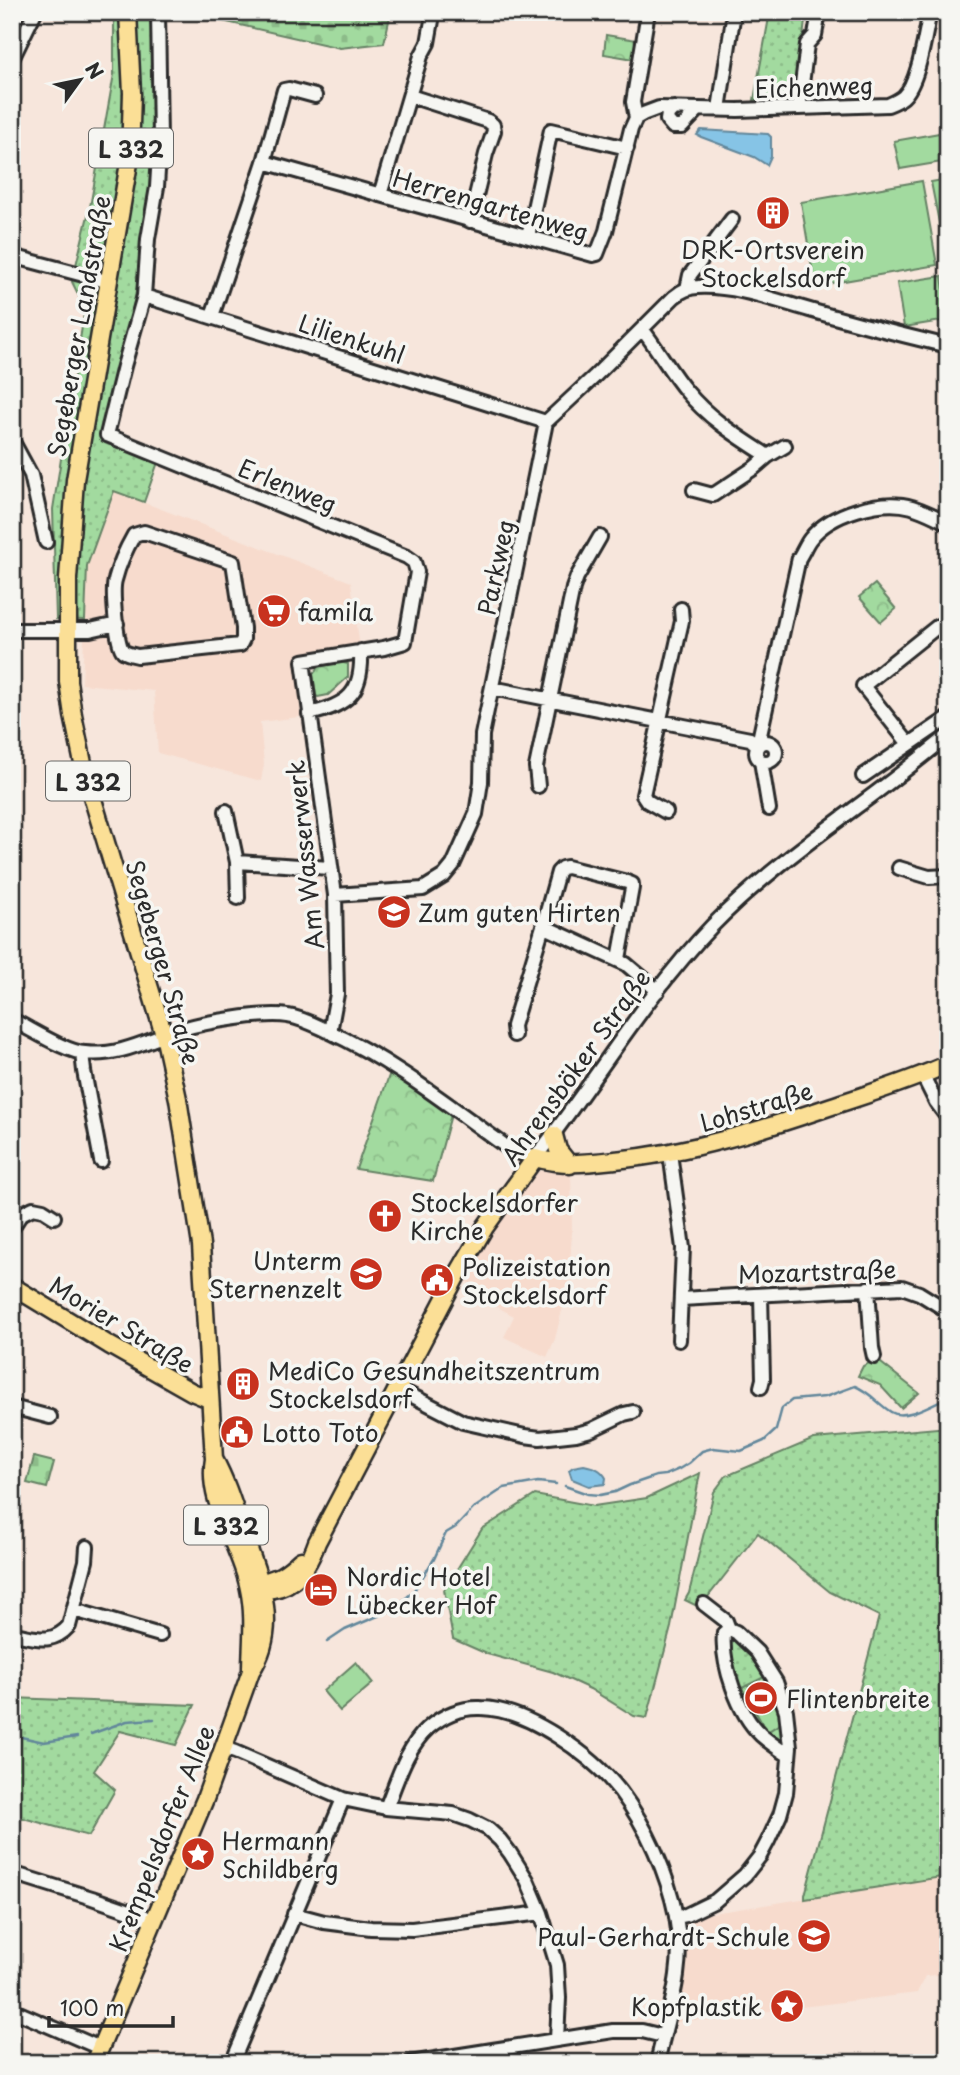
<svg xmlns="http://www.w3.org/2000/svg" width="960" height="2075" font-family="'Playpen Sans',sans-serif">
  <defs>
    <pattern id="grass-dots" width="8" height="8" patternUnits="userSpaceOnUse" patternTransform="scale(1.75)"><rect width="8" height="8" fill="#a2da9f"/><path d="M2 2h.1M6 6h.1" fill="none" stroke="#8cbb89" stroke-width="1.8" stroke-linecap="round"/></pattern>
    <pattern id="cemetery-stones" width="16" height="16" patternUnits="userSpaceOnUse" patternTransform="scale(1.75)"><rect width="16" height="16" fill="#a2da9f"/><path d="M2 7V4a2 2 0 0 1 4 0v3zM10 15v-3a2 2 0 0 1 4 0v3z" fill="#8cbb89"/></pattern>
    <pattern id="park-crowns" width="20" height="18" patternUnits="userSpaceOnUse" patternTransform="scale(1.75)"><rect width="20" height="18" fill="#a2da9f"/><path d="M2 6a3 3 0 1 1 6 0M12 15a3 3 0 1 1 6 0" fill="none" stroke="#8cbb89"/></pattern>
  </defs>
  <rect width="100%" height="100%" fill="#f7e6dc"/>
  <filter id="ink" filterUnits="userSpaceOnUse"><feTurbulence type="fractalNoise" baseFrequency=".0143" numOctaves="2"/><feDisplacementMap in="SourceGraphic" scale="14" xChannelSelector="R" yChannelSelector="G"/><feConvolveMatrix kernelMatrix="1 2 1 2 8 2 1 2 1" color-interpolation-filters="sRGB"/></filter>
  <g filter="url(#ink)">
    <!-- built -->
    <path fill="#f7dbcd" d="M114,491L351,582L360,648L299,657L307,716L260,722L264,764L261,781L158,753L154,691L82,684L87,566Z
      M548,1168L571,1171L572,1232L569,1282L555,1339L547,1357L504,1337L514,1316L486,1301L489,1294L462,1279L487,1233L534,1173Z
      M948,1876V1974L925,1976L917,1993L670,2023L680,1920L700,1915Z"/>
    <!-- grass -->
    <path fill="url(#grass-dots)" stroke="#668265" stroke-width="2" d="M112,12H156C156,71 159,131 152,190C142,275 122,359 105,443L158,462L144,502L114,491L87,566L85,620L56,619L53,509L85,308L72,282L90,207L114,74V20Z
      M770,12H806L796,99L754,100Z
      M948,1427V1876L805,1899V1895L879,1616L830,1592L758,1533L704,1602L701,1608L685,1600L689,1593L714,1492L726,1476L814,1439Z
      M700,1473L671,1627L647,1718L634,1716L590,1689L553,1672L487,1654L453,1639L444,1590L482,1529L535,1495L594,1506L647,1498Z
      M734,1640C750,1643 765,1670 773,1685C780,1699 782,1718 786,1734L779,1740L769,1739L740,1698L728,1643Z
      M12,1698L195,1705L176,1745L120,1731L94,1771L115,1790L89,1836L12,1815Z"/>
    <!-- cemetery -->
    <path fill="url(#cemetery-stones)" stroke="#668265" stroke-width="2" d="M183,12H391L384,43L340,48Z
      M34,1457L54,1462L47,1488L27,1483Z"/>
    <!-- park -->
    <path fill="url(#park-crowns)" stroke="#668265" stroke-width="2" d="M606,35L637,40L634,59L604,54Z
      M875,584L896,609L881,622L859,597Z
      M336,661L348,664V677L328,695L318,697L316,696L313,674L321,665Z
      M392,1067L452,1111L433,1181L356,1169Z
      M871,1362L881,1363L919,1393L901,1408L880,1385L858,1376L863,1366Z"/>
    <!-- pitch -->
    <path fill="#a2da9f" stroke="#668265" stroke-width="2" d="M945,132L948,161L900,169L894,141Z
      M948,179V268L931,182Z
      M922,181L937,265L815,286L801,202Z
      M942,276L948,320L904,327L897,283Z
      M356,1662L373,1683L340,1711L323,1691Z
      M764,1677L778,1709L781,1723L767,1732L742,1688Z"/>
    <!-- water -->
    <path fill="#86c4e6" stroke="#62879b" stroke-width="2" d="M701,130L768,134L771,137V156L767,165L754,157L701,137L697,135Z
      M584,1465C594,1467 601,1469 606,1478L605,1484L589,1486L572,1479L569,1470L573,1467Z"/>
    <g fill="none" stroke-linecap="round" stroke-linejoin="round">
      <!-- stream -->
      <path stroke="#62879b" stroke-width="2.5" d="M565,1486L588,1494L600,1495L615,1492L630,1485L656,1476L665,1475L679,1469L689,1463L702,1451L713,1448L741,1451L764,1441L776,1430L782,1408L792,1400L825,1397L855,1386C870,1392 878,1404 891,1412C905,1421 934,1403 948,1397
        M327,1642L345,1630L392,1610L413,1592L434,1559L446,1533L456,1527L474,1508L504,1488L538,1482L556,1484
        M91,1734L127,1721L154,1719
        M12,1735L44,1742L77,1737"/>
      <!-- minor casing -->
      <g stroke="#2b2b2b" stroke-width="18">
        <path id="minor" d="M158,12L160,138L157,187L148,239L144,296L124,366L107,435L407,557L414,562L417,572L405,642L384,648L303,661L335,895L337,994L330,1032
          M12,59L35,12
          M410,96L488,121L493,125L494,131L486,154L470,221
          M674,108L668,114L667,120L673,127H682L699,109
          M799,108L807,44L815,35L819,12
          M719,109L734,12
          M636,118L643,114L659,108L738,110L888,105C893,103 898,101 903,97C919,83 925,34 930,12
          M264,162L593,255L597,254L606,231L631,129L636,118L633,102L648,12
          M380,195L421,56L428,43L433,15
          M528,236L551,130L627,148
          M12,256L110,282
          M687,289L690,275L732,219
          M144,296L546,422
          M212,316L264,162L284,90L289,89L315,96
          M642,329C658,349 670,372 687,392C709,419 739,437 768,456L785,446
          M12,440L31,475L46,542
          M694,490L713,495L754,468L768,456
          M144,532L233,562L243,628V639L240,645L138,656C133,655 127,654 123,651C116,644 112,590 115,580C119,564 126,549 134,535Z
          M12,630H90L117,624
          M492,688L750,739L758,746
          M309,714C348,705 363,693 361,651
          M764,742L760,735L799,558C803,552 806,544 810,539C830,513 882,498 912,507C924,511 937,517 948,523
          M756 752a10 10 0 1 1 20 0a10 10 0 1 1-20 0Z
          M909,744L863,686L938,626L948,627
          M761,761L769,809
          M863,776L948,718
          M538,786L536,767L573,588L577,577L600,537
          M226,811L237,862L238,898
          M666,812L647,801L643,795L682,621L681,609
          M237,862L330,868
          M899,868L929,877L948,876
          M335,895L423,889L444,876L453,865L476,814L481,782L482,735L546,422L594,377L674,297C681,291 688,287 698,287C736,285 777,301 813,311C858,324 902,335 948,346
          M543,926L558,872L562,868L567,867L627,882L632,884V888L619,959
          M12,1020C31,1029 66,1052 85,1053C120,1057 150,1039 182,1029C205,1022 265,1012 288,1016C302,1018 315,1025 328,1031C394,1061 452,1108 511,1150L535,1158C595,1082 645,996 712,926C756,881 805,845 855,808C887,785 917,761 948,736
          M514,1035L513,1026L543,926L626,964L658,991
          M82,1053L84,1071L101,1161
          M923,1076L936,1102L948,1118
          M670,1153L683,1248L679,1340
          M12,1228L21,1214L33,1208L43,1210L54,1217
          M868,1288L872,1348L874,1357
          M761,1295L763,1379L761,1387
          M681,1299L902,1287L919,1293L948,1311
          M397,1388L463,1422L525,1436L540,1438L576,1434L591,1430L624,1414L633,1412
          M12,1407L50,1417
          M704,1604L726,1621L729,1629
          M74,1610L160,1635
          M12,1634C36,1637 51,1646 69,1626L86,1561L87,1547
          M223,1748L235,1752L343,1799L386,1808L453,1814L470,1820L488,1829L500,1840L510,1853L527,1880L541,1913L557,1965L559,1998L557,2039
          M386,1808C397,1781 406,1748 428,1728C443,1715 462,1707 481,1708C528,1709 592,1755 620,1791C647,1827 667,1872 676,1916C686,1969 668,2013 657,2063
          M12,1873L92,1898L144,1916L152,1922
          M294,1914L324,1922L371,1928L412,1929L541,1913
          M676,1917L686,1915L715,1901L745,1875L760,1856L768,1841L780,1815L786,1793L790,1747L786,1711L776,1682L757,1652L736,1632L729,1629L724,1633C721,1663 738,1714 761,1735C769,1742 779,1749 788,1755
          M12,2010L100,2048
          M232,2063L343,1799
          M410,2063L613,2031H642L663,2036"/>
      </g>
      <!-- major casing -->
      <g stroke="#2b2b2b" stroke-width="21">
        <path id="major" d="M128,12L132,93L130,157L75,480L68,579V681L73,715L85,773L164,1035L178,1099L201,1245L214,1459C206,1504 241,1545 249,1589C255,1617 251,1644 251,1671
          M554,1135L558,1150L570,1165
          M12,1286L109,1345L192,1392L209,1399
          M252,1588C260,1582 268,1581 278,1577C287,1573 294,1566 301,1560
          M250,1589C287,1595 305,1576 317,1542L457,1275L485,1227L535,1158C563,1166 587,1163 615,1160C690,1153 761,1130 832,1106C871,1093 911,1081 948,1064
          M94,2063L205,1799L251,1671C282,1625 258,1575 241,1528C233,1504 226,1481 214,1459"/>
      </g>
      <!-- minor -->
      <use href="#minor" stroke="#f6f6f2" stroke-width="12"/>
      <!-- major -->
      <use href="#major" stroke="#fbdf96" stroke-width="16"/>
    </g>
  </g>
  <!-- icons -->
  <defs>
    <g id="building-disc" transform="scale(1.75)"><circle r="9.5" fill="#c8321e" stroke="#f6f6f2"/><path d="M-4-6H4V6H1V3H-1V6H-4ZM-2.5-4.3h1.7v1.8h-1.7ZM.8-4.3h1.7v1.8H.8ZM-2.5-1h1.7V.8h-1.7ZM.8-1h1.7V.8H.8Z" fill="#fff"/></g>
    <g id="supermarket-disc" transform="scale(1.75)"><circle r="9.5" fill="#c8321e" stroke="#f6f6f2"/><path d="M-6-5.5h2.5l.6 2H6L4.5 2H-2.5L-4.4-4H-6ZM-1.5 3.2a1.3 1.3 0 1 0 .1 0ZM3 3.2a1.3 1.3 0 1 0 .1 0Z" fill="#fff"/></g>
    <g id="school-disc" transform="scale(1.75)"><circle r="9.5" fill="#c8321e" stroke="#f6f6f2"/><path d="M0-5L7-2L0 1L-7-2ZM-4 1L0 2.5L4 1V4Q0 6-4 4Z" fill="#fff"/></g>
    <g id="church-disc" transform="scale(1.75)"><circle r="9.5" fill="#c8321e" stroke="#f6f6f2"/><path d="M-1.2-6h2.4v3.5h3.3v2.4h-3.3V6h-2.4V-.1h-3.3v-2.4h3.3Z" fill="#fff"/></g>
    <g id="civic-disc" transform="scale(1.75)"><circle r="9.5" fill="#c8321e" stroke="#f6f6f2"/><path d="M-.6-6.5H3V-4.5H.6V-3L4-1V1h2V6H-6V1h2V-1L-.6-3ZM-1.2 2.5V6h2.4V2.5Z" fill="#fff"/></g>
    <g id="hotel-disc" transform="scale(1.75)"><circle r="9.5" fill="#c8321e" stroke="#f6f6f2"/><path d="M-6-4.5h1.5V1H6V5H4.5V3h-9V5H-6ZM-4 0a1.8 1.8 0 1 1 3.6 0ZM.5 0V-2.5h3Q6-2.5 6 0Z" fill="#fff"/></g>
    <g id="stadium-disc" transform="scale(1.75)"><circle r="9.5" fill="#c8321e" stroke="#f6f6f2"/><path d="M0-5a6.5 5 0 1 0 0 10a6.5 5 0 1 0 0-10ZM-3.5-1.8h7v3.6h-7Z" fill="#fff"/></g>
    <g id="sight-disc" transform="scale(1.75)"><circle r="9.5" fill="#c8321e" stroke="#f6f6f2"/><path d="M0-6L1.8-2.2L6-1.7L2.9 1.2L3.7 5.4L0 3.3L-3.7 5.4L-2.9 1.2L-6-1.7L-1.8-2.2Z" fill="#fff"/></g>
  </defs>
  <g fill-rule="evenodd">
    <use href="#building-disc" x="773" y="213"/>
    <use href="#supermarket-disc" x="274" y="611"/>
    <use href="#school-disc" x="394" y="912"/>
    <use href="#church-disc" x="385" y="1216"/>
    <use href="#school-disc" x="366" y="1274"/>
    <use href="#civic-disc" x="437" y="1280"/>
    <use href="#building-disc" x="243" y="1384"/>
    <use href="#civic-disc" x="237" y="1432"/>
    <use href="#hotel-disc" x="321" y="1590"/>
    <use href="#stadium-disc" x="761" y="1698"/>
    <use href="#sight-disc" x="198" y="1854"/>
    <use href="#school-disc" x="814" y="1936"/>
    <use href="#sight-disc" x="787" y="2006"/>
  </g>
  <g text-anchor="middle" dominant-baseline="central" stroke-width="7" stroke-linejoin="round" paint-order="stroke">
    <!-- shield labels -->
    <g fill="#f6f6f2" stroke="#686867" stroke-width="2">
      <rect x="89" y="128.5" width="84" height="39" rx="5"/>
      <rect x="46" y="761.5" width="84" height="39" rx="5"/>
      <rect x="184" y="1505.5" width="84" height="39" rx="5"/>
    </g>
    <g font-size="23" font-weight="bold" fill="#2b2b2b">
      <text x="131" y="148">L 332</text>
      <text x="88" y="781">L 332</text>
      <text x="226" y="1525">L 332</text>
    </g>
    <!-- street labels -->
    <g font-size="24" fill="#2b2b2b" stroke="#f6f6f2">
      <text transform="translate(814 86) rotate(-2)">Eichenweg</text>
      <text transform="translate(491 204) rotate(16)">Herrengartenweg</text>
      <text transform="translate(78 326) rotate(-80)">Segeberger Landstraße</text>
      <text transform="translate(352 338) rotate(18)">Lilienkuhl</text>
      <text transform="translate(288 485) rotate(22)">Erlenweg</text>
      <text transform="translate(495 567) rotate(-78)">Parkweg</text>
      <text transform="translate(304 855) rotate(-96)">Am Wasserwerk</text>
      <text transform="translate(164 962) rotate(74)">Segeberger Straße</text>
      <text transform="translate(575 1067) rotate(-54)">Ahrensböker Straße</text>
      <text transform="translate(756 1106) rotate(-17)">Lohstraße</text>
      <text transform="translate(817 1271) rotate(-2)">Mozartstraße</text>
      <text transform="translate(122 1324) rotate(31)">Morier Straße</text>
      <text transform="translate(161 1838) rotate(-68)">Krempelsdorfer Allee</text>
    </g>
    <!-- poi labels -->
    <g font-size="24" fill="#2b2b2b" stroke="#f6f6f2" text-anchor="start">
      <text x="773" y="249" text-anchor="middle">DRK-Ortsverein<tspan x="773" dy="28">Stockelsdorf</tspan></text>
      <text x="298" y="611">famila</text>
      <text x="418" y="912">Zum guten Hirten</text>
      <text x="410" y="1202">Stockelsdorfer<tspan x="410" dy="28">Kirche</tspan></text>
      <text x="342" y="1260" text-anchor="end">Unterm<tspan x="342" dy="28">Sternenzelt</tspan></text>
      <text x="462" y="1266">Polizeistation<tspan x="462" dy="28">Stockelsdorf</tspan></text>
      <text x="268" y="1370">MediCo Gesundheitszentrum<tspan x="268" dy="28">Stockelsdorf</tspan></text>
      <text x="262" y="1432">Lotto Toto</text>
      <text x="346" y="1576">Nordic Hotel<tspan x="346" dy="28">Lübecker Hof</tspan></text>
      <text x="786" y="1698">Flintenbreite</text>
      <text x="222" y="1840">Hermann<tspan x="222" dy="28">Schildberg</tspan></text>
      <text x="790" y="1936" text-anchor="end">Paul-Gerhardt-Schule</text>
      <text x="762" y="2006" text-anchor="end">Kopfplastik</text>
    </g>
  </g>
  <!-- margin -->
  <rect width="960" height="2075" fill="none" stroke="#f6f6f2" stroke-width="42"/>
  <rect x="21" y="21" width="918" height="2033" fill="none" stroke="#2b2b2b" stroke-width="2.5" filter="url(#ink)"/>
  <!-- north arrow -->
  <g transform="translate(80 80) rotate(57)" stroke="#f6f6f2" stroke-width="5" paint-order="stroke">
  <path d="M0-5L12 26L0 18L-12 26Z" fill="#2b2b2b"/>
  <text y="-10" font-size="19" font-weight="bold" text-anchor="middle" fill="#2b2b2b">N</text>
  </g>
  <!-- scale -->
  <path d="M49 2016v10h124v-10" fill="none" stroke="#2b2b2b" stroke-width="3.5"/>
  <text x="60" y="2016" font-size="21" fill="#2b2b2b" stroke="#f6f6f2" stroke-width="5" paint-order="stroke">100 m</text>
</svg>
